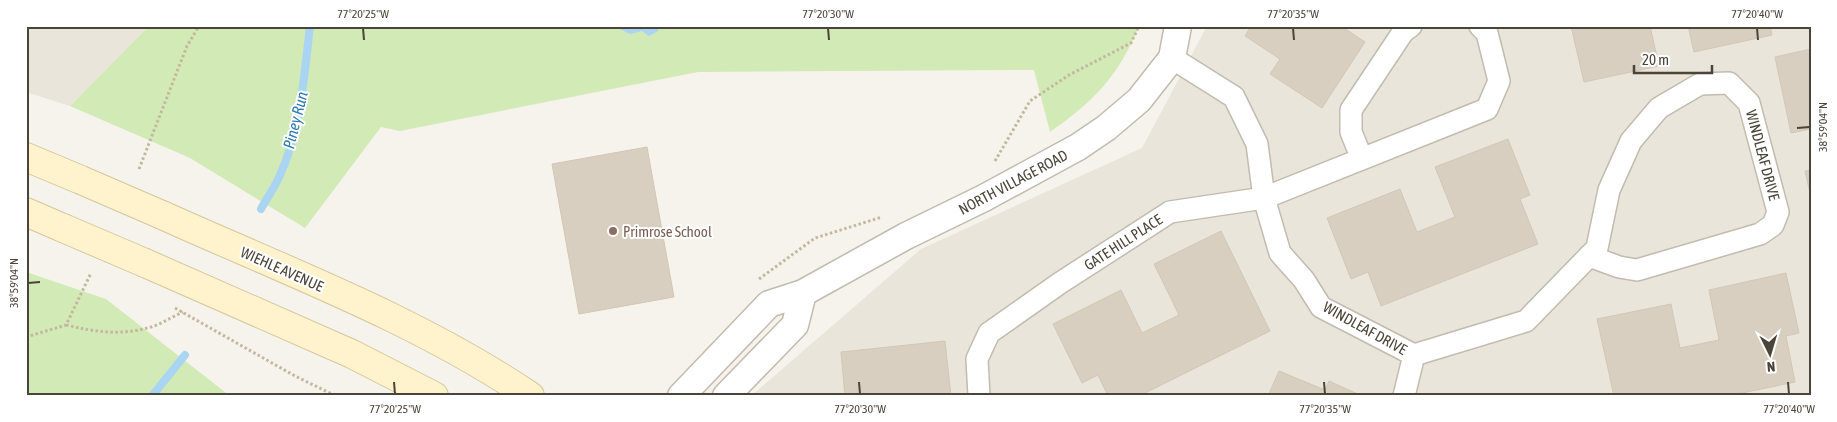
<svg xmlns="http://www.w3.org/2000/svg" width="1837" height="422" font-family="'Asap Condensed',sans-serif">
  <rect width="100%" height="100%" fill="#f6f3ec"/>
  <!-- residential -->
  <path fill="#eae5da" d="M26,26H149L70,106L26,92Z
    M1207,26H1811V390L1809,396H751L921,249L1142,148Z"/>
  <!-- green -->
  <path fill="#d2eab5" d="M149,26H1139C1118,77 1094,101 1050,132L1034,70L698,72L400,131L381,127L305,228L190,158L70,106Z
    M26,272L106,299L230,396H26Z"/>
  <!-- water -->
  <path fill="#a9d4f2" d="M614,26H658V31L649,36L642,31L630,34Z"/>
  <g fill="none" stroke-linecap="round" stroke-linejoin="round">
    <!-- stream -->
    <path stroke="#a9d4f2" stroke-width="8" d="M261,209C267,198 275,187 280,175C301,129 304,76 310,26
      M152,396L185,355"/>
  </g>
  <!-- building -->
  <path fill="#d8cfc1" stroke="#d3c7b4" d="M1251,26H1341L1365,42L1322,108L1270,74L1280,59L1245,36Z
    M1571,26H1650L1659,66L1584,82Z
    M1688,26H1770L1772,35L1694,52Z
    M1811,49V129L1791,133L1775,57Z
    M1508,139L1530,195L1520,199L1538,244L1381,306L1368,272L1351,279L1327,218L1400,189L1417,232L1455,217L1435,167Z
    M647,147L674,297L579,314L552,164Z
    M1811,170V197L1805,171Z
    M1221,231L1270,331L1139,396H1108L1098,375L1082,383L1053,324L1121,290L1142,333L1179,315L1154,264Z
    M1786,273L1799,333L1786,336L1795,382L1728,396H1614L1597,319L1671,304L1680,348L1719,340L1709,290Z
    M945,341L951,396H845L841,352Z
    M1279,371L1325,390L1329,381L1362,396H1268Z"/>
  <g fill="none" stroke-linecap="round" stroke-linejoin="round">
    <!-- minor casing -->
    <g stroke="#c2bbae" stroke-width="24">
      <path id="minor" d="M1172,58L1234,97L1257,144L1264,198L1280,253L1304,280L1321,307L1414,355L1526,321L1597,248L1609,190L1631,141L1659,108L1700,84L1729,83L1749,103L1778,212L1773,225L1760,234L1637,270L1619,267L1589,256
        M1362,159L1351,132V110L1403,32L1411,26
        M979,396L977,359L989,333L1060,283L1170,212L1264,198L1487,109L1499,81L1487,33L1480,26
        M1404,396L1414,355"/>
    </g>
    <!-- tertiary casing -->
    <g stroke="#c2bbae" stroke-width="29">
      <path id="tertiary" d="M681,396L769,304L803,293L906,236L984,198L1078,147L1106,128L1139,100L1172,58L1178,26
        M726,396L795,325L803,293"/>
    </g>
    <!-- secondary casing -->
    <g stroke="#d6c79b" stroke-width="30">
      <path id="secondary" d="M26,157L81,180
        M26,212L63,228
        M162,215C284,270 418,320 530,396
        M145,263L352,354L434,396"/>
    </g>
    <!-- path -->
    <path stroke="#c4b79f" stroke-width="3" stroke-dasharray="2.5 2.5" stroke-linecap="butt" d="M995,161L1030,101L1069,75L1131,43L1139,26
      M139,169L187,46L199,26
      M759,279L815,238L882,217
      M175,308L295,376L336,396
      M66,325C96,332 120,336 151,327C161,324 172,317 183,312
      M26,337L66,325L91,273"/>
    <!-- minor -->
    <use href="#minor" stroke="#fff" stroke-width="21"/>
    <!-- tertiary -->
    <use href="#tertiary" stroke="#fff" stroke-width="26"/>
    <!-- secondary -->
    <use href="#secondary" stroke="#fff3cd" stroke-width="28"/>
    <!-- secondary-bridge casing -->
    <g stroke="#d6c79b" stroke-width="30" stroke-linecap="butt">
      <path id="secondary-bridge" d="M81,180L162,215
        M63,228L145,263"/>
    </g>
    <!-- secondary-bridge -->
    <use href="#secondary-bridge" stroke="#fff3cd" stroke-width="28"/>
  </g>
  <!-- ticks -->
  <path fill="none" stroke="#4b4439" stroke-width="2" d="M363,28L364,40M828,28L829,40M1293,28L1294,40M1757,28L1758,40M1797,128L1810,127M28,283L40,282M394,382L395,394M859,382L860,394M1324,382L1325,394M1788,382L1789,394"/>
  <!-- markers -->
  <circle fill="#8d6e63" stroke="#fff" stroke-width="2" cx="613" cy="231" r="5"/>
  <g text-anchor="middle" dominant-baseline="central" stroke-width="4" stroke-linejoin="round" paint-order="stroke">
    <!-- street labels -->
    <g font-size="15" fill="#4b4439" stroke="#fff">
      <text transform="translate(1763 155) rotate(75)">WINDLEAF DRIVE</text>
      <text transform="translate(1013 182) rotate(-28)">NORTH VILLAGE ROAD</text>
      <text transform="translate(1123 242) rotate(-33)">GATE HILL PLACE</text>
      <text transform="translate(282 269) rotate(24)">WIEHLE AVENUE</text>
      <text transform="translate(1365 328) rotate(29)">WINDLEAF DRIVE</text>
    </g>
    <!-- education labels -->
    <g font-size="15" fill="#785e54" stroke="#fff" text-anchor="start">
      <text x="623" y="231">Primrose School</text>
    </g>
    <!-- water labels -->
    <g font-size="16" font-style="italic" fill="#2e7ab2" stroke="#fff">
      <text transform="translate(295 120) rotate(-76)">Piney Run</text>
    </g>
  </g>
  <!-- border -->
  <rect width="1837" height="422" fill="none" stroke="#ffffff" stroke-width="55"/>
  <!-- north arrow -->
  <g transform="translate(1770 354) rotate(175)" stroke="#ffffff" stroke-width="4" paint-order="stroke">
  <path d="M0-4L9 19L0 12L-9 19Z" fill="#4b4439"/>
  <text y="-8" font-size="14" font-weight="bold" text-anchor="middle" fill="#4b4439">N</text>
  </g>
  <!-- scale -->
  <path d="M1634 65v8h78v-8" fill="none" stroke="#4b4439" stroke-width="2.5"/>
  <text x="1642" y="65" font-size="15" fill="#4b4439" stroke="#ffffff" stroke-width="4" paint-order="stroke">20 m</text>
  <rect x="28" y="28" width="1782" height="366" fill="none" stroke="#4b4439" stroke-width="2"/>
  <g font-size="12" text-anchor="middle" fill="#4b4439">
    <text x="363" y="18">77°20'25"W</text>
    <text x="828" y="18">77°20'30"W</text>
    <text x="1293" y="18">77°20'35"W</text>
    <text x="1757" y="18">77°20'40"W</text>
    <text transform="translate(1823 127) rotate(-90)" y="4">38°59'04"N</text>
    <text transform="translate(14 283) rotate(-90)" y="4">38°59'04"N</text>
    <text x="395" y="413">77°20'25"W</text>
    <text x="860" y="413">77°20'30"W</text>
    <text x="1325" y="413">77°20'35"W</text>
    <text x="1789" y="413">77°20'40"W</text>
  </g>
</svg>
